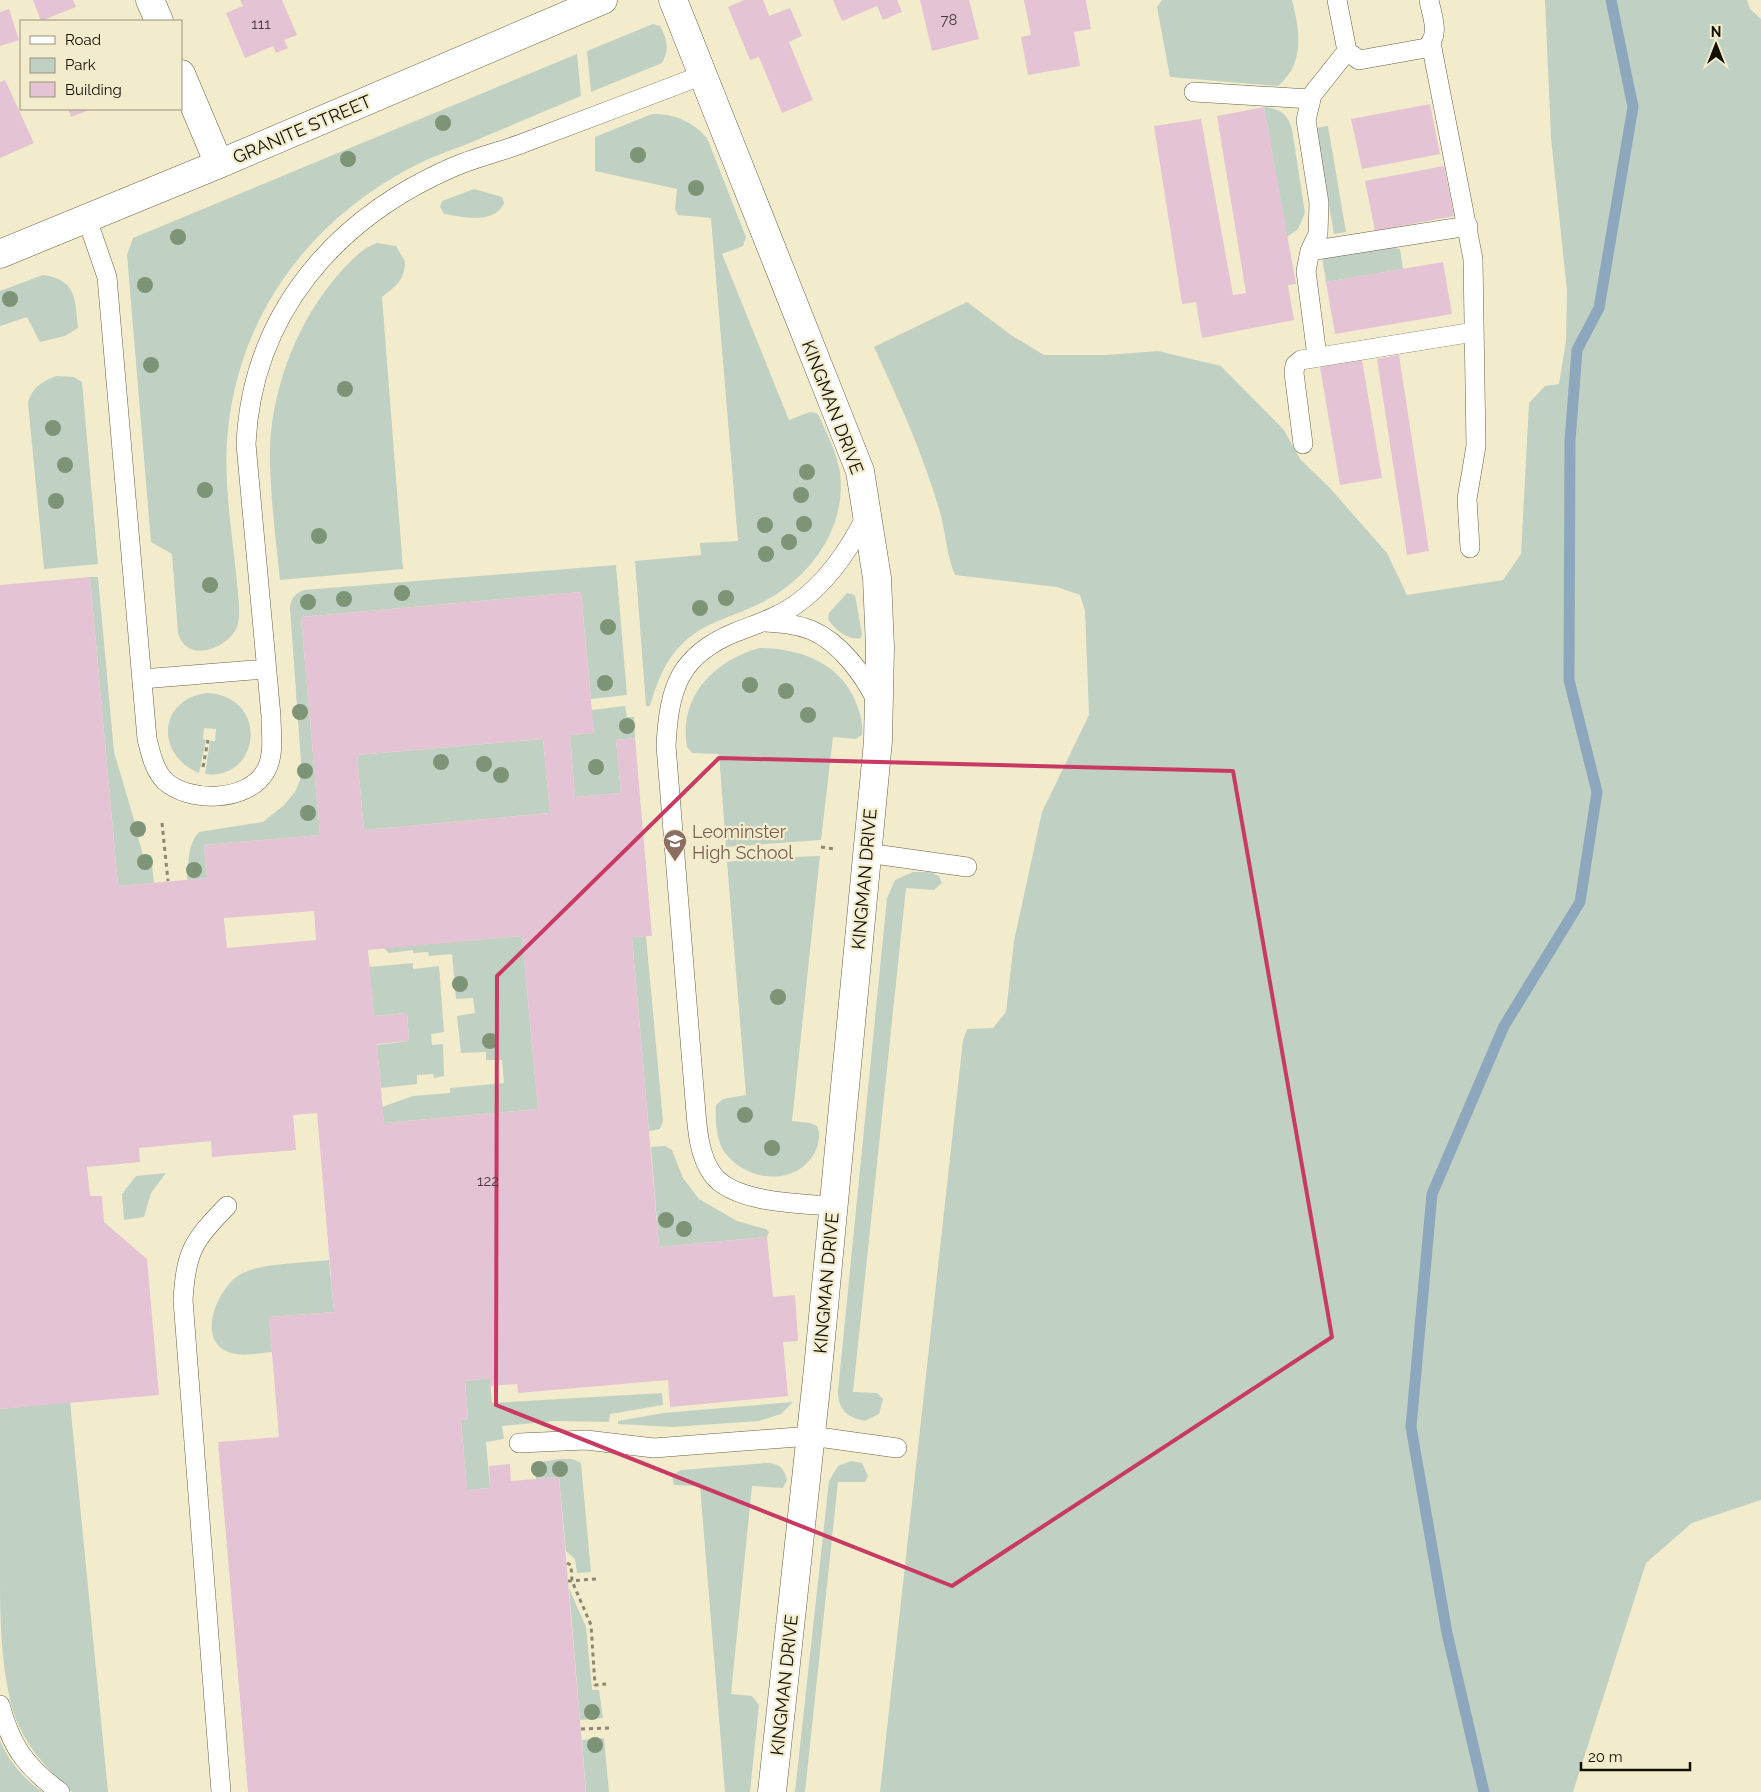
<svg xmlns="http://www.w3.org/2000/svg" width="1761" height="1792" font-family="Raleway,sans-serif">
  <rect width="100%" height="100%" fill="#f2eccc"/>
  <!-- green -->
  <path fill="#c0d1c4" d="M1162,0H1292C1300,31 1305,63 1278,86L1170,77L1157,7Z
    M1545,0H1747L1750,9L1761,19V1500L1692,1523L1646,1563L1573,1792H880L963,1040L967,1029L993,1028L1006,1012L1014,941L1042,812L1089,715L1085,611L1080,595L1057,587L955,575C946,554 946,533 940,512C923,454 899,401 874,347L967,302L1011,335L1044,355H1106L1158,351L1221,366L1284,430L1300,459L1329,487L1387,553L1407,595L1503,580L1521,554L1529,403L1545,386L1559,384L1566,341L1567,291L1551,138Z
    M653,24L660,26C667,39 670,49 662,63L591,92L587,51Z
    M577,54L581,96C543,112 505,128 467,144C449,151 429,158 412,167C309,221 240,314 228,430C222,488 235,547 239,605C239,612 240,622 236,629C225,650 186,663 178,633L172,554L151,542L127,255L133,238Z
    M1264,107C1281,109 1287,113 1292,129L1305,213L1298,229L1287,237Z
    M652,114C675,114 692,121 707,138L746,237L743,246L722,254L789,420L810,412L816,413L819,416C827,434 837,453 840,473C847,528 810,578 763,602C736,616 706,621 683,643C665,660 657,682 650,706H646L635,561L701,555L700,543L738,541L711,218L678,215L675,209L677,189L595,171V137Z
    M1328,126L1346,232L1334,234L1316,128Z
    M474,189L502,197L504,203C495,225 462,217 444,214L440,207L442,201Z
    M377,243L396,246L405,261C405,280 396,286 382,297L403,569L280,580C276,541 271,502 270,463C268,400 293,330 332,282C344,268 359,249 377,243Z
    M1389,247L1400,249L1403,269L1326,282L1322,257Z
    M43,275C77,280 75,299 78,328L65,336L40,342L27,317L0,326V291Z
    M56,376L74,377L82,382L98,564L44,569L28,403C32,387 42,382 56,376Z
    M616,565L627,695L591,699L581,592L301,617L320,835L204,845L207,878L187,880C189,863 187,845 199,832L263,822L283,806L295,792L300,780L301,762L290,608C291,598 295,594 304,590Z
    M90,577H98L114,752L135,823L143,822L144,836L138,837L143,855H151L154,883L118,886Z
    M847,593L855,595L862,634L861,638C849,641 834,629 828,619L829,613Z
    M759,648C801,648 844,664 858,708C861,717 863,726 862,735L856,739L833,737L821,840L726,847L719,754L692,753L687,747C678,697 714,661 759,648Z
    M207,693C270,696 261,781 205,774L210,741H215L216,729L204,728L203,739L206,740L199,773C155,755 158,699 207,693Z
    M625,706L627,717H634L635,738L616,740L621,793L575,797L570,735L594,733L591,710Z
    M543,739L550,813L364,830L357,755Z
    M820,856L792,1121L810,1123L817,1126C821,1134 819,1144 815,1152C796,1188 744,1182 723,1150C716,1138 715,1118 716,1105L723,1099L746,1095L727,862L760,858Z
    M913,872H930L939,876L942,883L934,890L906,888L853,1392L877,1393L883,1399L879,1414L865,1421C847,1418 838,1409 838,1391L887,898L895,880Z
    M522,936L538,1109L384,1123L382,1107L413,1096L450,1093V1088L504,1083L502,1060H486V1052L461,1053L457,1016L475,1013L473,998L456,999L452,954L429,956L428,952L413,953V950L389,953L384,948Z
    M646,936L663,1121L660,1129L649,1131L632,937Z
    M413,963V969L439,966L444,1032L431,1034L432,1045L443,1044L444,1076L434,1078L433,1074L417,1075V1084L381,1088L377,1045L409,1041L407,1013L374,1016L369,967Z
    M665,1146L672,1150L683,1178L699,1199L737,1221L766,1229L769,1232L767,1237L659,1247L651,1147Z
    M166,1173L151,1193L144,1217L124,1220L122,1194L136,1176Z
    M329,1260L334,1312L269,1317L272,1352C257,1353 240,1358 226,1351C196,1337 219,1284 243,1273C263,1263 306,1263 329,1260Z
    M490,1378L492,1403L662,1393L663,1405L610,1414L609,1422L555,1421L502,1426L504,1439L486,1442L490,1488L467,1490L461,1420L468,1419L465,1381Z
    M70,1402L108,1792H72C48,1770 27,1748 15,1717C0,1669 0,1616 0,1566C0,1514 0,1462 0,1409Z
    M793,1402L781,1414L759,1421L672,1427L618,1424V1421L663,1413Z
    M559,1459H572L581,1463L591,1572L577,1573L575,1559L566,1551L559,1477L536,1479L535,1463Z
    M851,1461L862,1463L868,1476L865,1482H838L805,1792H795L829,1481L838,1466Z
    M766,1463C779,1463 784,1468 787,1480L783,1488L752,1486L731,1694L752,1696L759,1705L750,1792H725L700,1486L674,1485L672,1475L681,1470Z
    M569,1588L586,1627L592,1690H599L603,1718L580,1720Z
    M604,1738L609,1792H586L582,1740Z
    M0,1741C9,1761 24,1780 43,1792H0Z"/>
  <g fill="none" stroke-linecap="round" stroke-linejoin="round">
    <!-- stream -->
    <path stroke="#8da8bc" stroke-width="11" d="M1484,1792L1447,1633L1411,1427L1432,1194L1504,1026L1580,902L1597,792L1569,680L1570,441L1577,350L1599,308L1633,107L1611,0"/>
  </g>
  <!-- building -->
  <path fill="#e4c4d4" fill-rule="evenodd" d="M33,0H73L76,7L41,21Z
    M240,0H282L297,35L284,40L288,48L276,53L273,46L245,58L226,13L243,6Z
    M744,0H763L769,16L790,8L802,36L789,42L813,100L782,113L759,57L750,60L728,7Z
    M833,0H897L902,12L883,20L877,6L842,21Z
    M920,0H969L979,39L932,51Z
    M1024,0H1086L1091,29L1074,32L1080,66L1028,75L1021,37L1031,35Z
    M9,9L19,40L0,46V12Z
    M5,80L34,143L0,158V82Z
    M1430,104L1440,154L1362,169L1351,119Z
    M1264,107L1296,284L1288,285L1294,320L1202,338L1196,302L1182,304L1154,126L1201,119L1233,295L1246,293L1217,116Z
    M68,109H92L71,117Z
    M1444,166L1454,216L1375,231L1365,181Z
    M1443,262L1452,314L1335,334L1326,282Z
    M1399,355L1429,551L1407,555L1377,359Z
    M1362,360L1382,478L1340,485L1320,367Z
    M90,577L118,886L207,878L204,845L320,835L301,617L581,592L594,733L570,735L575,797L621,793L616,740L635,738L652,936L632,937L659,1247L767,1237L773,1297L795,1295L798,1341L783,1342L788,1396L670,1407L668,1380L518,1393L517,1384L490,1386V1378L465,1381L468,1419L461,1420L467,1490L490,1488L489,1466L510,1464L511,1481L559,1477L586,1792H248L218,1442L279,1437L269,1317L334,1312L317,1113L293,1115L296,1150L212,1157L211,1141L139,1148L140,1162L87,1167L90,1196H102L104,1222L147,1259L159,1395L0,1409V585ZM543,739L550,813L364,830L357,755ZM314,911L316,940L227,948L224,918ZM522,936L538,1109L384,1123L377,1044L409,1041L407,1013L374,1016L368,950Z"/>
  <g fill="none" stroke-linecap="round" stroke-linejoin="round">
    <!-- lane casing -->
    <g stroke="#676146" stroke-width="20">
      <path id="lane" d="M1337,0L1347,51L1359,60L1426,48C1441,35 1432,17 1429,0
        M1431,43L1473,259L1476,446L1467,499L1470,548
        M1194,92L1310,99
        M87,219L107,277L147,739C151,754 154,770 165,781C189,803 247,802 265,772C275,756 271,734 271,716L246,444C252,314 335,219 451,168C475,157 501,152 526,142C585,120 644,97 703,75
        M1310,251L1468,226
        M1317,356L1306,271L1310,251L1318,234L1319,203L1306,120L1312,95L1347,51
        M1303,444L1294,373L1295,365L1301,360L1474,332
        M765,622C781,623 796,624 811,630C840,642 864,675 877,702
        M142,679L266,669
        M867,853L967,867
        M834,1206C802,1204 734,1203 713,1175C698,1155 697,1125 695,1101L666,746C669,688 679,655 736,632C756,624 777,618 795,605C828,582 850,549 867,514
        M519,1443L586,1440L654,1448L811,1436L897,1448
        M0,1705C11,1746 25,1766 60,1792
        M221,1792L183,1300C186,1251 193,1241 227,1206"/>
    </g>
    <!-- street casing -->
    <g stroke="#676146" stroke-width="29">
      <path id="street" d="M150,0L159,21
        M673,0L860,471L877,578L880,647L878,741L818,1369L772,1792
        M181,74L219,164
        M0,254L219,164L603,0"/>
    </g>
    <!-- path -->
    <path stroke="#8c8771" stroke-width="3" stroke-dasharray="4 4" stroke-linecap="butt" d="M203,767L208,740
      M162,823L168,881
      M821,847L835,849
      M567,1563L571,1565L572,1581L591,1625L595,1685L606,1684
      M568,1581L596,1579
      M581,1729L610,1728"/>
    <!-- lane -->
    <use href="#lane" stroke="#fff" stroke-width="19"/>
    <!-- street -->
    <use href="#street" stroke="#fff" stroke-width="28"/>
  </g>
  <!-- trees -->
  <g fill="#7d9476">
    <circle cx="443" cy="123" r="8"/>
    <circle cx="638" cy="155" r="8"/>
    <circle cx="348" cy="159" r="8"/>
    <circle cx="696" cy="188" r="8"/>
    <circle cx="178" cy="237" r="8"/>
    <circle cx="145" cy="285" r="8"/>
    <circle cx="10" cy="299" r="8"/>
    <circle cx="151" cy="365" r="8"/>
    <circle cx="345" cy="389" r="8"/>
    <circle cx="53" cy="428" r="8"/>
    <circle cx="65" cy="465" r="8"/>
    <circle cx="807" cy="472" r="8"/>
    <circle cx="205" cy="490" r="8"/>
    <circle cx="801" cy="495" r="8"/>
    <circle cx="56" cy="501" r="8"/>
    <circle cx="804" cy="524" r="8"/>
    <circle cx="765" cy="525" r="8"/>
    <circle cx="319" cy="536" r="8"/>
    <circle cx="789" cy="542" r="8"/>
    <circle cx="766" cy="554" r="8"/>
    <circle cx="210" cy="585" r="8"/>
    <circle cx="402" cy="593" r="8"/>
    <circle cx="726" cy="598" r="8"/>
    <circle cx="344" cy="599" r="8"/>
    <circle cx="308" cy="602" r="8"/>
    <circle cx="700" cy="608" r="8"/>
    <circle cx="608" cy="627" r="8"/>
    <circle cx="605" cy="683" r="8"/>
    <circle cx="750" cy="685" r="8"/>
    <circle cx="786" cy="691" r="8"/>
    <circle cx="300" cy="712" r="8"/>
    <circle cx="808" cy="715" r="8"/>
    <circle cx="627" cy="726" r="8"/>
    <circle cx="441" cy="762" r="8"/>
    <circle cx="484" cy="764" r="8"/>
    <circle cx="596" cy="767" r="8"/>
    <circle cx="305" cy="771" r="8"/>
    <circle cx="501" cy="775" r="8"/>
    <circle cx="308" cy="813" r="8"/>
    <circle cx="138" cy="829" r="8"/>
    <circle cx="145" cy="862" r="8"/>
    <circle cx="194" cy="870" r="8"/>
    <circle cx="460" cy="984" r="8"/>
    <circle cx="778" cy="997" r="8"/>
    <circle cx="490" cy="1041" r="8"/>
    <circle cx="745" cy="1115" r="8"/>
    <circle cx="772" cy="1148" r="8"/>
    <circle cx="666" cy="1220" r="8"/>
    <circle cx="684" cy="1229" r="8"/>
    <circle cx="539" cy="1469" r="8"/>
    <circle cx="560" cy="1469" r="8"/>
    <circle cx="592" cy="1712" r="8"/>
    <circle cx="595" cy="1745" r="8"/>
  </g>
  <!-- marked area -->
  <path fill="none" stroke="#c83a64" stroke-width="4" stroke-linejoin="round" d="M719,758L1233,771L1332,1337L952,1586L496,1405L497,976Z"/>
  <!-- icons -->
  <defs>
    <g id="school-pin" transform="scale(1.25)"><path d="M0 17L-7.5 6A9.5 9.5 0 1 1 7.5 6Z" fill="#8d6e63" stroke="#f2eccc"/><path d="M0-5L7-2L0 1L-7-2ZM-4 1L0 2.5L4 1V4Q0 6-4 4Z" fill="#fff"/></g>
  </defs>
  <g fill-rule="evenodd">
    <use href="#school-pin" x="675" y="841"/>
  </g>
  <g text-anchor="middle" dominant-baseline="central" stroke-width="4.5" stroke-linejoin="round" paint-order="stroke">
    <!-- number labels -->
    <g font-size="15" fill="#463c39">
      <text x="949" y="20">78</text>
      <text x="261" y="24">111</text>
      <text x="488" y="1181">122</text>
    </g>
    <!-- street labels -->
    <g font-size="18" fill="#120f05" stroke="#f2eccc">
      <text transform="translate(302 129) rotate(-23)">GRANITE STREET</text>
      <text transform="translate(833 407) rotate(69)">KINGMAN DRIVE</text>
      <text transform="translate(864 879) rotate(-85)">KINGMAN DRIVE</text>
      <text transform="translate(826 1283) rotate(-85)">KINGMAN DRIVE</text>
      <text transform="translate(784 1685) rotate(-84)">KINGMAN DRIVE</text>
    </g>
    <!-- education labels -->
    <g font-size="18" fill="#785e54" stroke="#f2eccc" text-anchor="start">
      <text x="692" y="831">Leominster<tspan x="692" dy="21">High School</tspan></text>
    </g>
  </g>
  <!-- legend -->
  <rect x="20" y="20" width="162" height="90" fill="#f2eccc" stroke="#98947c"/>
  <rect x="30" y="36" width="25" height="8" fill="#ffffff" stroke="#98947c"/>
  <text x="65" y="45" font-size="15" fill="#120f05">Road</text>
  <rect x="30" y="58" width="25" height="15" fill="#c0d1c4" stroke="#98947c"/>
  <text x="65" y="70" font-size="15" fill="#120f05">Park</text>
  <rect x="30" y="82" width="25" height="15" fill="#e4c4d4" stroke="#98947c"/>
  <text x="65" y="95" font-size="15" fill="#120f05">Building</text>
  <!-- north arrow -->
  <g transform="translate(1716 45)" stroke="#f2eccc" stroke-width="4" paint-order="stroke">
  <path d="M0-4L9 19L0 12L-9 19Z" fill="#120f05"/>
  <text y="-8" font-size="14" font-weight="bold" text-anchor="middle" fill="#120f05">N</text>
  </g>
  <!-- scale -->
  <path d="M1581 1762v8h109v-8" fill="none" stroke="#120f05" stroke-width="2.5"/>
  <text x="1588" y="1762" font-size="15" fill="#120f05" stroke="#f2eccc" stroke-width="4" paint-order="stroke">20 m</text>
</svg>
